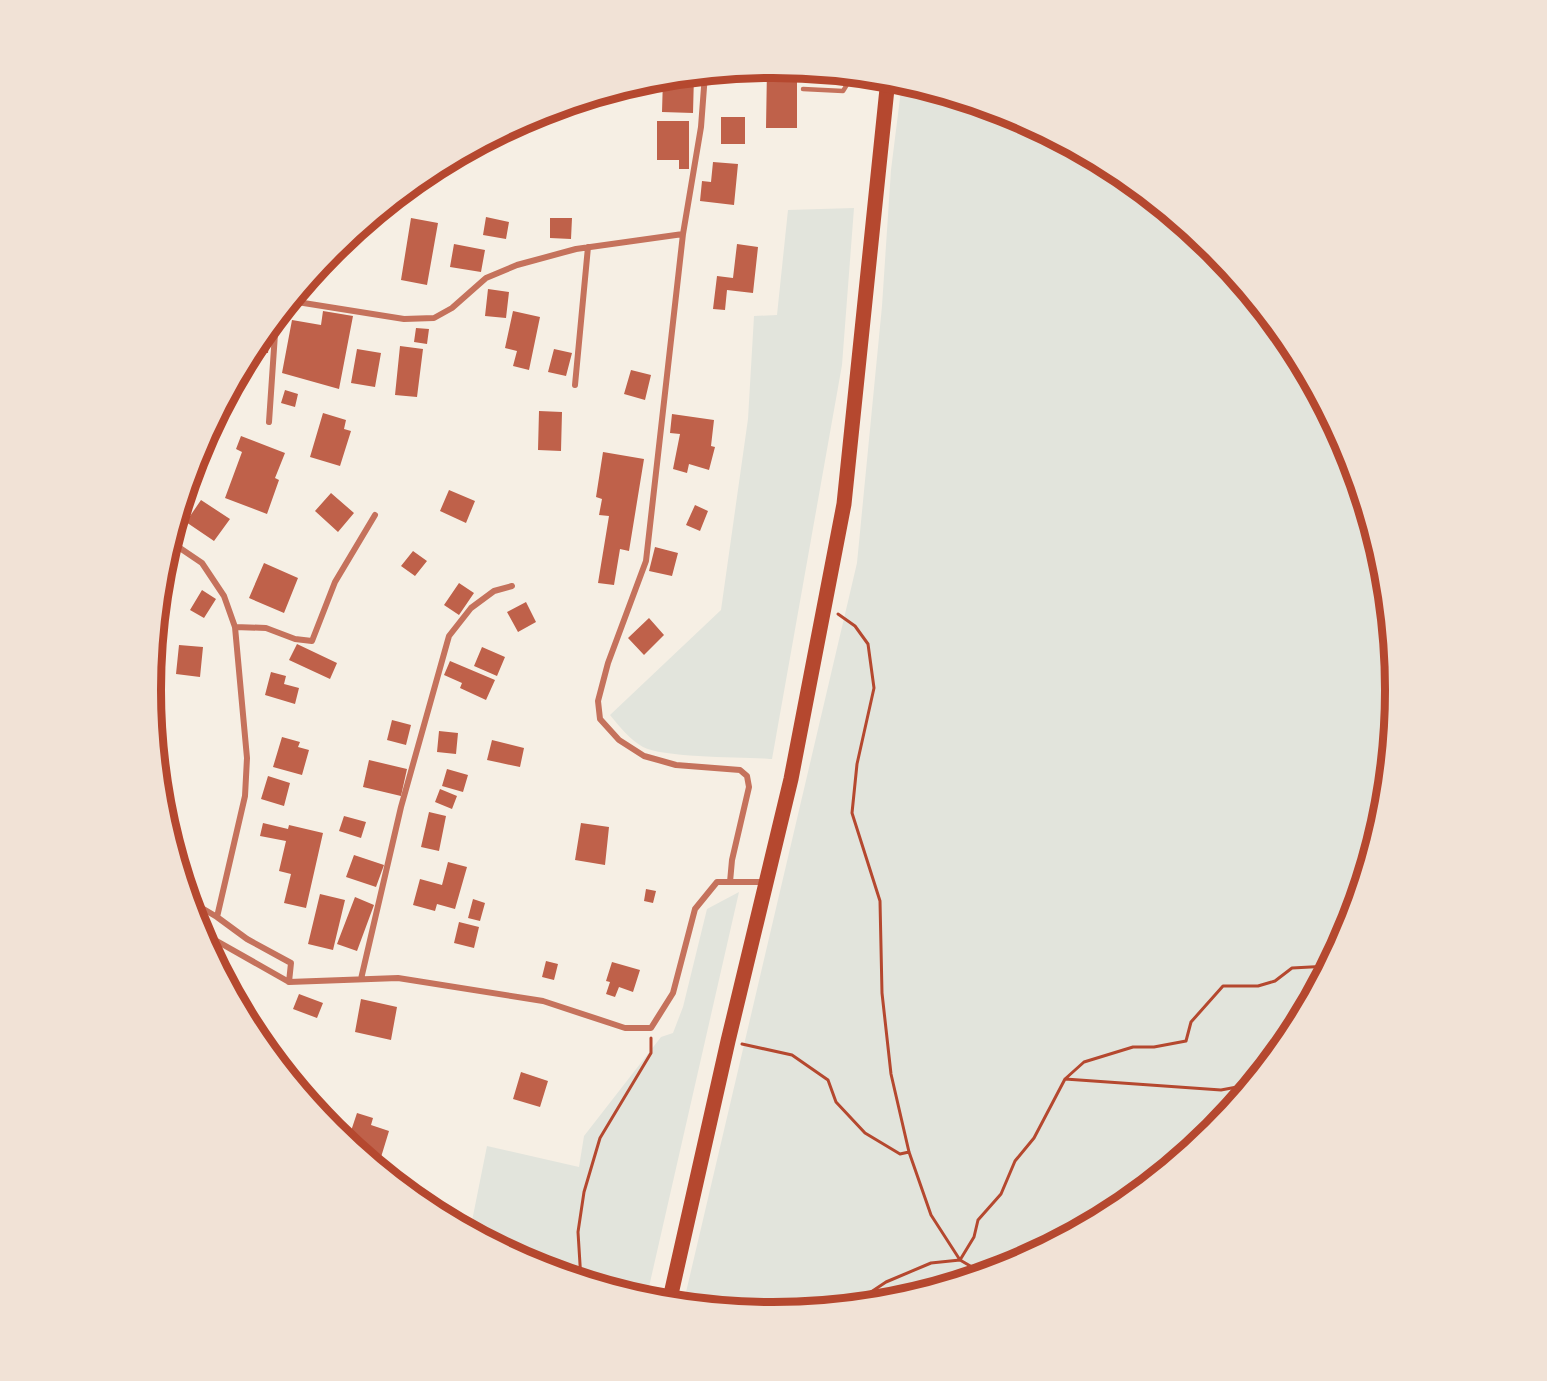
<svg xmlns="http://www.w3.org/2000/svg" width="1547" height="1381" font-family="'Libre Baskerville',serif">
  <rect width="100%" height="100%" fill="#f6efe4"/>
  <!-- green -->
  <path fill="#e2e4dc" d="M902,82L1012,115L1120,173L1214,250L1292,345L1349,452L1385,569L1396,691L1384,812L1349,929L1291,1037L1214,1131L1119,1209L1012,1266L895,1302L773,1313L683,1305L857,563L882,306L891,170Z
    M854,208L842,365L772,759C746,757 663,758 643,747C629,739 620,727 610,715L721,610L748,419L754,316L777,315L788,210Z
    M739,892L646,1300L535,1266L470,1231L487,1146L579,1167L584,1136L661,1037L673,1033L683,1007L707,909Z"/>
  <!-- building -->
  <path fill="#bf614a" d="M767,68H774L846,75L845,79L797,73V128H766Z
    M694,75L693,113L662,112L663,78Z
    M721,117H745V144H721Z
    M657,121H689V169H679V160H657Z
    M713,162L738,164L734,205L700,201L702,181L711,182Z
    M486,217L509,222L506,239L483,235Z
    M411,218L438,223L427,285L401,280Z
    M550,218H572L571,239L550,238Z
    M454,244L485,250L481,272L450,267Z
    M737,244L758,247L753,293L727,290L725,310L713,309L717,276L733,278Z
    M488,289L509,292L506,318L485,316Z
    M323,311L353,316L339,389L282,373L292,320L321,325Z
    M513,311L540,317L529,370L513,366L517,351L505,348Z
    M271,326L268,353L252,352L256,344Z
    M416,328L429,329L427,344L414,342Z
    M400,346L423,349L417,397L395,395Z
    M357,349L381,353L375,387L351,383Z
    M554,349L572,353L566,376L548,372Z
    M631,370L651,375L645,400L624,394Z
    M285,390L298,394L295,407L281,403Z
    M539,411L562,412L561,451L538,450Z
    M323,413L346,420L344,429L351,431L340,466L310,457Z
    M672,414L714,420L711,446L715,447L709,470L689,464L687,473L673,469L680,434L670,433Z
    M241,436L285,453L275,478L279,480L267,514L225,498L242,452L236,449Z
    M603,452L644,459L629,551L620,549L614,585L598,583L609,516L599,515L602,499L596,497Z
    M449,490L475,501L466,523L440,511Z
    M331,493L354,513L338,532L315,511Z
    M201,500L230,519L214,541L186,522Z
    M695,505L708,511L700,531L686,525Z
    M655,547L678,553L672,576L649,571Z
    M413,551L427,561L415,576L401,566Z
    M264,563L298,578L284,613L249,598Z
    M459,583L474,593L459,615L444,605Z
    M202,590L216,599L204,618L190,610Z
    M526,602L536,622L518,632L507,612Z
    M649,618L664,635L644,655L628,638Z
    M297,644L337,663L330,679L289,660Z
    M179,645L203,647L200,677L176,674Z
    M482,647L505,657L497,676L474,666Z
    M450,661L495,680L486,700L460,688L462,683L444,675Z
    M271,672L286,676L284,684L299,688L295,704L265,695Z
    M392,720L411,725L406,745L387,740Z
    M439,731L458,733L456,754L437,752Z
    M282,737L300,742L298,747L309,750L302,775L273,767Z
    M492,740L524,748L520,767L487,760Z
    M369,760L407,769L401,796L363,787Z
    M447,769L468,775L463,792L442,786Z
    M268,776L290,783L284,806L261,799Z
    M440,789L457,796L452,809L435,802Z
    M429,812L446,816L439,851L421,847Z
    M344,816L366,822L361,838L339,831Z
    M263,823L288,829L289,825L323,833L306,908L284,903L291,874L279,871L286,841L260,836Z
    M581,823L609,827L605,865L575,860Z
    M354,855L384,865L376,887L346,877Z
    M448,862L467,867L455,909L437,904L435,911L413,905L420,879L442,885Z
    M646,889L656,891L653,903L644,901Z
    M320,894L345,900L333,950L308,944Z
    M355,897L374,905L357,951L337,944Z
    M473,899L485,903L480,921L468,918Z
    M459,922L479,927L474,948L454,943Z
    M546,961L558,964L554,980L542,977Z
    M612,962L640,970L633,992L619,987L615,997L606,994L610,982L606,981Z
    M299,994L323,1003L317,1018L293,1009Z
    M361,999L397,1007L391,1040L355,1032Z
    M521,1072L548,1081L540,1107L513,1099Z
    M357,1113L373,1118L371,1125L389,1131L378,1167L392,1171L390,1178L359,1153L360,1150L347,1143Z"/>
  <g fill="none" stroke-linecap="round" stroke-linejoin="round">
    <!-- path -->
    <path stroke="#b5482f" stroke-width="3" d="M838,614L855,626L868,644L874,688L857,764L852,813L880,901L882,993L891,1074L909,1152L931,1215L960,1260L984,1274
      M742,1044L792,1055L828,1080L836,1102L865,1133L900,1154L909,1152
      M1065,1079L1221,1090L1253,1084
      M581,1280L578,1232L584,1192L600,1138L651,1053V1038
      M850,1306L886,1282L931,1263L960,1260L974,1237L978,1220L1001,1194L1015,1161L1034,1138L1065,1079L1084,1062L1133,1047H1154L1186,1041L1191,1022L1223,986H1258L1275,981L1292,968L1329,966"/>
    <!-- service -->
    <path stroke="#c5725c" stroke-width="4.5" d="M803,89L843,91L853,75"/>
    <!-- minor -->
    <path stroke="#c5725c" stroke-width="6" d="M705,74L701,127L683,234L646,561L608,663L598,701L600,719L619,740L644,756L676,765L740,770L747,776L749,787L732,860L730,882
      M291,301L404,319L434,318L452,308L486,278L517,265L576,249L683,234
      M575,385L588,247
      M269,422L276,319
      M171,542L202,563L224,596L235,627L247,758L245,796L217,917
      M235,627L266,628L295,639L312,641L335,582L375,515
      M190,901L217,917L247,939L291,963L289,982
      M199,931L289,982L398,978L543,1001L625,1028H651L673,993L695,909L717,882H765
      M361,979L401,807L449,636L471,608L494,591L512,586"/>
    <!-- trunk -->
    <path stroke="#b5482f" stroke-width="15" d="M669,1303L728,1041L791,779L844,504L888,79"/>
  </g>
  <!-- crop -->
  <path d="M0 0H1547V1381H0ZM161 690a612 612 0 1 1 1224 0a612 612 0 1 1-1224 0Z" fill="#f1e2d6" fill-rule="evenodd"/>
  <path fill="none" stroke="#b5482f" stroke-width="8" d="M161 690a612 612 0 1 1 1224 0a612 612 0 1 1-1224 0Z"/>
</svg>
